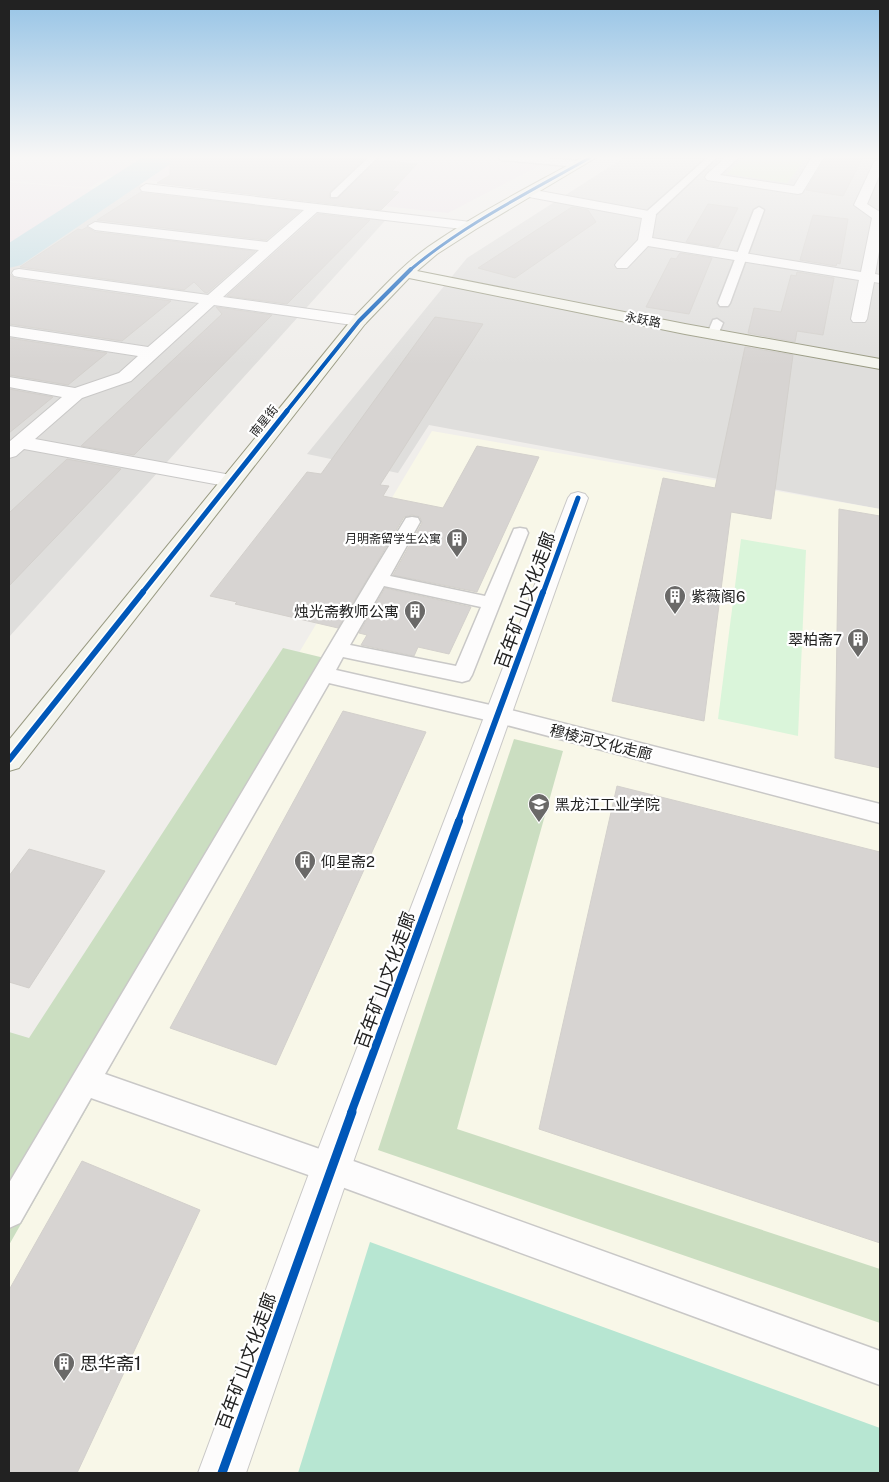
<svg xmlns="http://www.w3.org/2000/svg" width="889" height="1482" font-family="'Public Sans','Noto Sans SC',sans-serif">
  <rect width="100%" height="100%" fill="#f0eeeb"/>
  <!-- residential -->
  <path fill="#dfdedc" d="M625,157H880V509L429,425L398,473L307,454L467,258Z
    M135,184L392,213L9,637V268Z"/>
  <!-- industrial -->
  <path fill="#ede4e9" d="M9,157H556L448,213L108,176L89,188L9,181Z
    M9,182L105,190L9,250Z"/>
  <!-- education -->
  <path fill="#f8f7e8" d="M432,431L880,509V1473H9V1136Z"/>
  <!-- grass -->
  <path fill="#ddeccb" d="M744,157H807L787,183L727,174Z"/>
  <!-- forest -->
  <path fill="#cbdec1" d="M283,648L341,662L9,1245V1032L29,1038Z
    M514,739L563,751L457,1129L880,1269V1323L378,1150Z"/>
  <!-- park -->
  <path fill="#daf5da" d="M741,539L806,550L798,736L718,719Z"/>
  <!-- pitch -->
  <path fill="#b7e6d2" d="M370,1242L880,1428V1473H298Z"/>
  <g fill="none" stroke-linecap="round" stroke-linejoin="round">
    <!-- river -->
    <path fill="#bfdbe3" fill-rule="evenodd" d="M143,157H176L172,163L21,265L9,268V243Z"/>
  </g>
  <!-- building -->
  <path fill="#d7d4d2" stroke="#d3d0cc" d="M170,157H341L364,159L330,192L329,197L331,199L338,198L377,160L417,164L392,191L399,192L381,210L157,183L170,175Z
    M826,157H863L843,196L806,190Z
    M141,192L142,193L300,211L266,240L97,220Z
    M708,204L738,208L718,247L686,242Z
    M572,207L588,210L596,222L515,278L478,268Z
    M318,214L370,220L287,304L227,296Z
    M813,215L848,219L840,264L837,263L836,266L800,260Z
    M87,227L95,232L255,251L207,293L204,292L194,282L184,290L20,267L78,229L82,230Z
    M680,253L712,258L689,314L646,307L671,258L676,259Z
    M797,272L834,278L823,335L797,331L795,342L748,333L754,308L781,312L791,275L796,276Z
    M10,274L14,278L19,279L171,301L122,341L9,324V275Z
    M216,307L272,315L134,455L81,446L222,314Z
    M435,317L483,324L380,485L389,486L383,496L443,508L477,446L539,457L477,592L393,575L422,523L420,517L412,515L404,517L338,628L235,604L237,602L210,596L307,472L321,474Z
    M9,338L107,353L68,385L9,375Z
    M745,347L793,355L771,519L731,512L704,721L612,701L663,478L715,488Z
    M9,389L53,397L9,433Z
    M67,459L121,469L9,586V513Z
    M839,509L880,516V768L835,758Z
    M385,588L471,607L449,654L418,647L414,656L361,645L367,635L359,633Z
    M343,711L426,732L276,1065L170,1028Z
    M617,786L880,852V1243L539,1129Z
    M29,849L105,871L29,988L9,982V876Z
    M82,1161L200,1210L77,1473H9V1290Z"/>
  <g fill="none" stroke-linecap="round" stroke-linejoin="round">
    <!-- lane casing -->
    <g stroke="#c9c8c7" stroke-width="3">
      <path id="lane" d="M369,157H378L337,197H331V193Z
        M498,157H532L579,161L583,164L579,167L502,160Z
        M708,157H717L653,217H645V213Z
        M759,207L764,210L730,303L728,306H720L718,303L754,210Z
        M717,319L723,323L717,337H709L707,334L713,320Z
        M412,517L418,518L420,522L390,576L485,596L514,529L520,528L526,529L528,533L472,675L469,680L462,682L343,657L336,670L499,707L880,804V823L499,723L329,683L105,1074L331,1153L880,1351V1385L331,1183L91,1098L20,1223L9,1228V1183L369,579L406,518ZM384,586L481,607L456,666L350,645Z"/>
    </g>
    <!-- street casing -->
    <g stroke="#c9c8c7" stroke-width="2">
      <path id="street" d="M726,157H739L720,175L794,186L812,157H824L802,193L798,194L707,180L705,177L707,174Z
        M880,159V174L867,204L880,212V246L875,274L880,275V283L874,282L867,319L865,322H853L851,319L859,280L648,246L627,268H617L615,265L617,262L638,240L642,218L529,197L523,193L529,189L654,212L656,215L652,238L861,272L872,218L854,205L874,162Z
        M146,184L471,222L478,226L471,230L317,212L223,297L359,316L365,318L367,321L365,324L359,326L214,305L131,381L82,398L35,439L231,475L238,477L241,481L238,485L231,487L24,449L16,456L9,458V442L62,397L9,387V377L75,388L119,373L138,356L9,336V326L148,347L199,303L19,277L14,276L12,273L14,270L19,269L208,295L259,250L95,230L88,226L95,222L267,242L304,210L142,191L140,188Z
        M578,492L585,494L588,498L351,1168L246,1473H198L311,1168L568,498L571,494Z"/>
    </g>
    <!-- secondary casing -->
    <g stroke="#999a82" stroke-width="2">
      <path id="secondary" d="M583,157H597L476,229L437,254L417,271L685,324L880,359V369L685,334L409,278L365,324L19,768L9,771V740L353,318C377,294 400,267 428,247C477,213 531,186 583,157Z"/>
    </g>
    <!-- lane -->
    <use href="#lane" fill="#fdfcfc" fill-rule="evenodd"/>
    <!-- street -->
    <use href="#street" fill="#fdfcfc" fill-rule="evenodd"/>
    <!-- secondary -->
    <use href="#secondary" fill="#f4f4ed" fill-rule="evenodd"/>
    <!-- cycleway-far5 casing -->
    <g stroke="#fff" stroke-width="4.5">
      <path id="cycleway-far5" d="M410,270C464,224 530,192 591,157"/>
    </g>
    <!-- cycleway-far4 casing -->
    <g stroke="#fff" stroke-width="5.5">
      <path id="cycleway-far4" d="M286,412L359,321L411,269"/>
    </g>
    <!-- cycleway-far3 casing -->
    <g stroke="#fff" stroke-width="8">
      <path id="cycleway-far3" d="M142,593L287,411
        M543,593L578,498"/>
    </g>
    <!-- cycleway-far2 casing -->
    <g stroke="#fff" stroke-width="9">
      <path id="cycleway-far2" d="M9,760L143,592
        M458,822L543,592"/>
    </g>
    <!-- cycleway-far1 casing -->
    <g stroke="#fff" stroke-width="11">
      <path id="cycleway-far1" d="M351,1113L459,821"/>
    </g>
    <!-- cycleway casing -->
    <g stroke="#fff" stroke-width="12">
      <path id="cycleway" d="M222,1473L352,1112"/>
    </g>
    <!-- cycleway-far5 -->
    <use href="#cycleway-far5" stroke="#0057b8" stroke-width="3"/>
    <!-- cycleway-far4 -->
    <use href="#cycleway-far4" stroke="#0057b8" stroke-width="4"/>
    <!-- cycleway-far3 -->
    <use href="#cycleway-far3" stroke="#0057b8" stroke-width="5"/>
    <!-- cycleway-far2 -->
    <use href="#cycleway-far2" stroke="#0057b8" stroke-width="6"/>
    <!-- cycleway-far1 -->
    <use href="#cycleway-far1" stroke="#0057b8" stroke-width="8"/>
    <!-- cycleway -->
    <use href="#cycleway" stroke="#0057b8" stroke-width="9"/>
  </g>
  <!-- sky -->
  <linearGradient id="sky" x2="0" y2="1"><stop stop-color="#97c4e6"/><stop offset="0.43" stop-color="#f8f7f6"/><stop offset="1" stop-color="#f8f7f6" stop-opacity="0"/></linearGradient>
  <rect width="889" height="365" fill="url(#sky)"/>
  <!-- icons -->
  <defs>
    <g id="building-pin" transform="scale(1.125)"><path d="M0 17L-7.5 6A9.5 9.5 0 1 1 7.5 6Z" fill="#6a6968" stroke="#fff"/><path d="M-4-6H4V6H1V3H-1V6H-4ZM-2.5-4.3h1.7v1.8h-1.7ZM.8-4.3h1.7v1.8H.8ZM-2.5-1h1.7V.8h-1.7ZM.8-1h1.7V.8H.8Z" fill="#fff"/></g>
    <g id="university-pin" transform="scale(1.125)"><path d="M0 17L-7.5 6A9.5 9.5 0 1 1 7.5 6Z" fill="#6a6968" stroke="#fff"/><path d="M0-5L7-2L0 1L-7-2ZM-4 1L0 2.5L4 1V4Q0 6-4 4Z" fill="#fff"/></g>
  </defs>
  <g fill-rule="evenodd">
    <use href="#building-pin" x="457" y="539"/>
    <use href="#building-pin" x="675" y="596"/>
    <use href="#building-pin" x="415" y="611"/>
    <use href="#building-pin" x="858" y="639"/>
    <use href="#university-pin" x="539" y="804"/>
    <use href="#building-pin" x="305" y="861"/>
    <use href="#building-pin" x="64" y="1363"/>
  </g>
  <g text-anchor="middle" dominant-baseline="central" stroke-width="4.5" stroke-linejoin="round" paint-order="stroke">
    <!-- far-street labels -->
    <g font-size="12" fill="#222" stroke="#fff">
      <text transform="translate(643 320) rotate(11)">永跃路</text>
      <text transform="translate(264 421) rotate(-51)">南星街</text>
    </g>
    <!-- far-poi labels -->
    <g font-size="12" fill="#222" stroke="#fff" text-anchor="end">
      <text x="441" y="539">月明斋留学生公寓</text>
    </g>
    <!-- poi labels -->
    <g font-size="15" fill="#222" stroke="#fff" text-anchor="start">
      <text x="691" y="596">紫薇阁6</text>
      <text x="399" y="611" text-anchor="end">烛光斋教师公寓</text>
      <text x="842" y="639" text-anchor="end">翠柏斋7</text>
      <text x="555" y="804">黑龙江工业学院</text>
      <text x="321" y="861">仰星斋2</text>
    </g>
    <!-- street labels -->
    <g font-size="15" fill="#222" stroke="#fff">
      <text transform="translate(601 742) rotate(14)">穆棱河文化走廊</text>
    </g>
    <!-- near-street labels -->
    <g font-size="18" fill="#222" stroke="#fff">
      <text transform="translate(525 600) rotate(-70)">百年矿山文化走廊</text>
      <text transform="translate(385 980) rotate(-70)">百年矿山文化走廊</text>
      <text transform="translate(246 1361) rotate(-70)">百年矿山文化走廊</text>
    </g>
    <!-- near-poi labels -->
    <g font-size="18" fill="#222" stroke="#fff" text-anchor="start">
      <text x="80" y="1363">思华斋1</text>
    </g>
  </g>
  <!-- border -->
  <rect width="889" height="1482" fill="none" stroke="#222222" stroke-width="20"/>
</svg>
